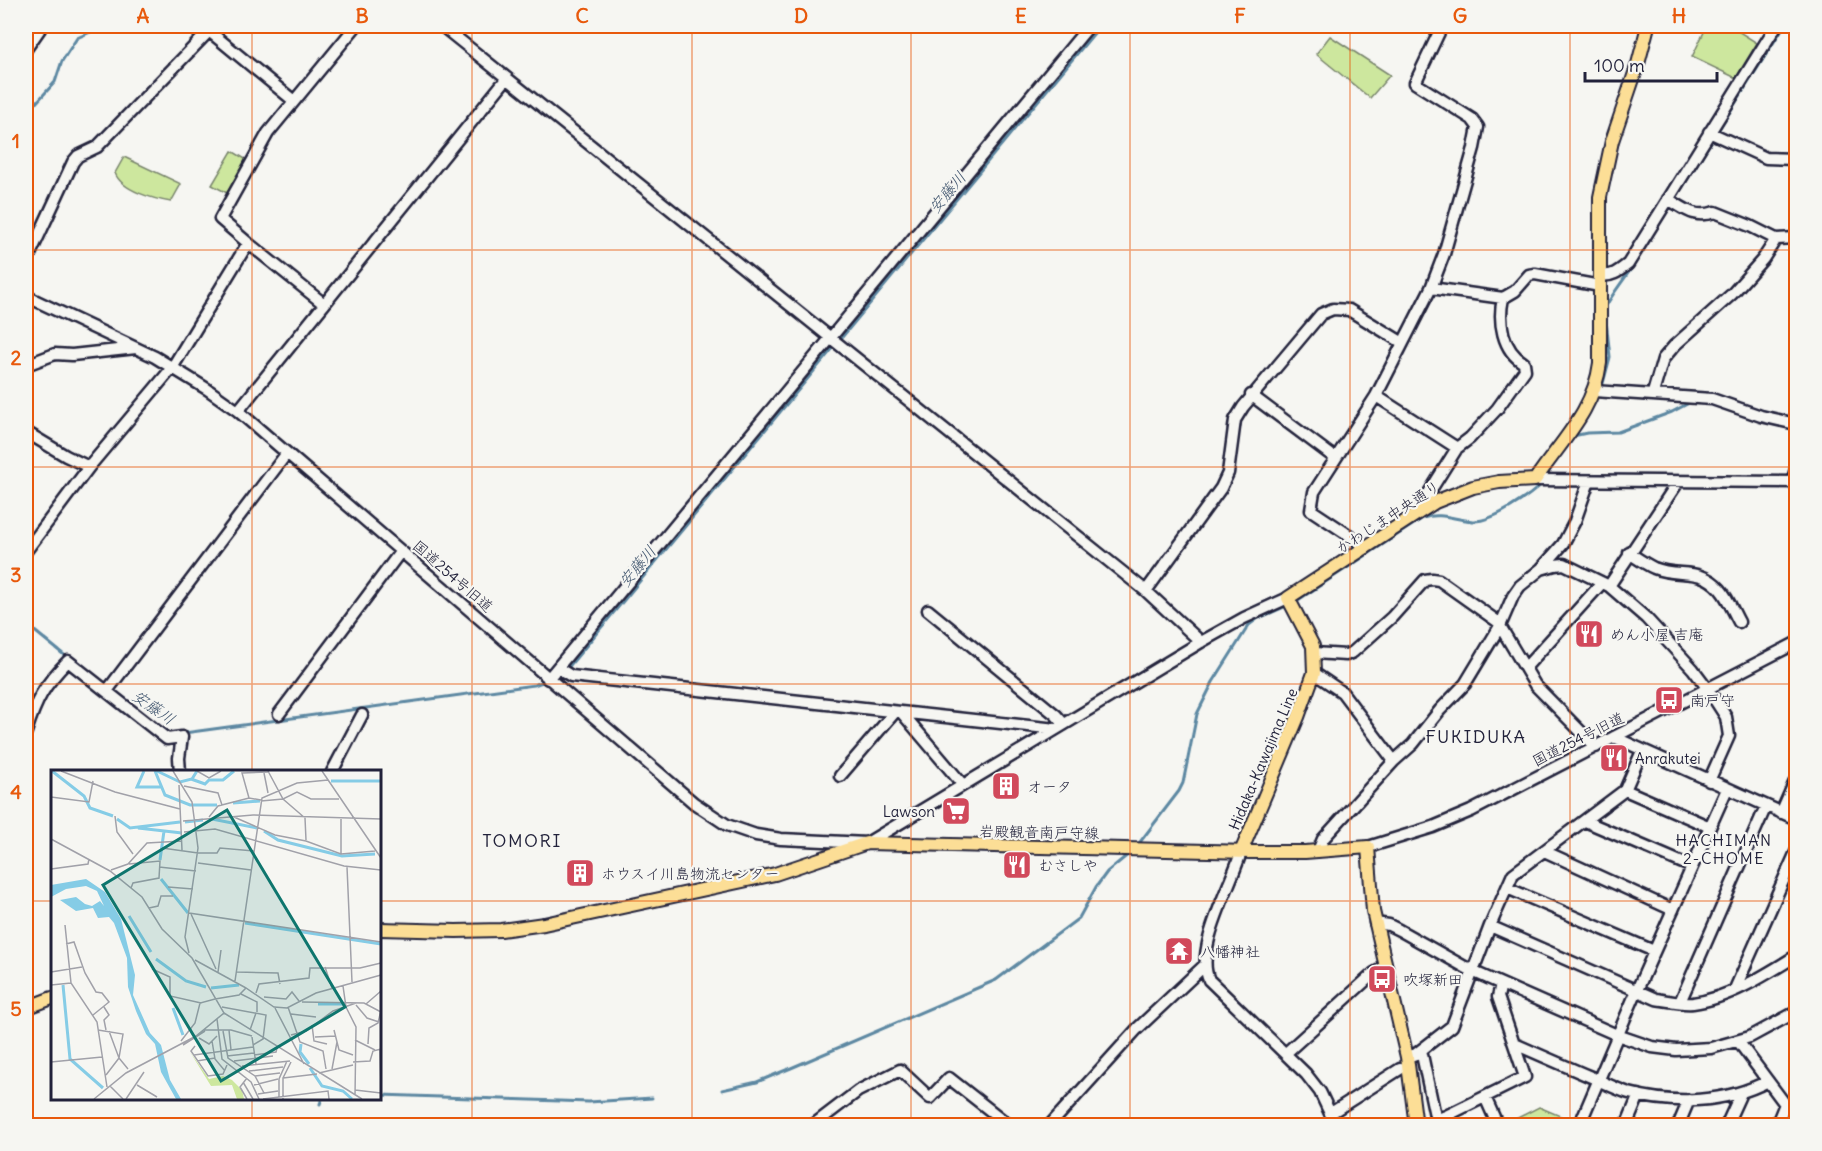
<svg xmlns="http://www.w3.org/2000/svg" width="1822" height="1151" font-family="Delius,'Klee One',sans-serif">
  <rect width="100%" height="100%" fill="#f6f6f2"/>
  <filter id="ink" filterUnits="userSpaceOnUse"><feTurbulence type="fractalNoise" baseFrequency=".0167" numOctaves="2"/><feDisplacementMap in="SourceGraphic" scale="12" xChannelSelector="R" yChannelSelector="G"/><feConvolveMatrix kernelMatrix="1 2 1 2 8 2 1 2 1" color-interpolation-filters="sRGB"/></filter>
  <g filter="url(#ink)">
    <!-- green -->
    <path fill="#cde79e" stroke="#78846c" stroke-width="1.5" d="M1707,26H1730L1757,43L1736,78L1692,57Z
      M1330,36L1390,75L1370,98L1316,54Z
      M232,151L247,160L227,193L212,185Z
      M124,157L181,184L171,202C154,199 122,191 115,173Z
      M1539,1107L1572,1121L1574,1125L1502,1126Z"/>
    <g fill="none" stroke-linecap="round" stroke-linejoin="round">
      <!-- stream -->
      <path stroke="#5d88a2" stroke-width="3" d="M26,114L55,82L62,61L77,38L104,26
        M1675,199L1784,26
        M1645,247L1671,205
        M26,276L30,265
        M1606,307C1607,301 1628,274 1633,266
        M1589,413L1602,387L1610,357L1606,320
        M1777,425L1796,429
        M1573,436L1587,433L1618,432L1672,412L1691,402
        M1295,602L1423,518C1441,512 1455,520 1473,521C1493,522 1528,497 1542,484
        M26,624L69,659
        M555,678L561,676L1100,26
        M184,733L534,685L545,681
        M1137,846L1179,791L1183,783L1197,714L1213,682L1249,625L1257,619L1289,605
        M722,1090L757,1082L791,1068L996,980L1079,918L1096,887L1107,872L1130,853
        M380,1095L589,1102L652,1098
        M320,1104L322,1098"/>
      <!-- minor casing -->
      <g stroke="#22223b" stroke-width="15">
        <path id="minor" d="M442,26L1146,591L1201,642
          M209,31L294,101
          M26,49L42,26
          M1709,132L1766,158L1796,159
          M1668,199C1685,209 1695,219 1715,212L1750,226L1776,239L1796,238
          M248,243L324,304
          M26,263L73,162L78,156L97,147L214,26
          M1601,275C1612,277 1619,271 1628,264L1776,26
          M1431,288L1503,298
          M26,296L155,357L207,389L238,411L694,803L727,825L756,835L781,839L867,843L1201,642L1244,618L1288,598
          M26,365L55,354L72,355L136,348
          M1594,391L1712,399L1761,416L1796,424
          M1653,393L1663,359L1675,345L1732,294L1763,259L1776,239
          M1251,395L1335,458
          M1376,396L1457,448
          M238,411L507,78
          M26,432L66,456L89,467
          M1535,480L1796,482
          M1792,482L1796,469
          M1421,511L1422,504L1457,448L1470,438L1497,409L1525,370L1524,363C1502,350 1498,321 1503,298L1515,291L1529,275L1535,274L1600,286
          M1366,548L1364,545L1311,510L1314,492L1376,396L1431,288L1444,254L1474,148L1478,127L1472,119L1415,83L1442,26
          M26,551L89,467L172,368L248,243L220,219L268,133L356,26
          M1629,553C1637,558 1645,564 1654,568C1678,578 1700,566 1720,589C1728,598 1733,611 1739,622
          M1541,569L1563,544L1575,521L1589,481
          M1609,586L1678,482
          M1146,591L1221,488L1228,473L1235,420L1243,407L1321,314L1333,309L1349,310L1403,343
          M928,610L1056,715L1064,724
          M1500,626L1535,685L1596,747
          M1314,653L1346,655L1353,652L1392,617L1425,580L1432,579L1439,580L1501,624
          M558,668L571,676L1056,729
          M1525,668L1602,583
          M1314,673L1342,692L1394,761
          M548,679L1089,26
          M107,691L287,453
          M902,713L963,785
          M279,714L401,551
          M26,732C36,700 44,685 68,661L167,739L182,737L179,758L180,772
          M1614,737L1796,819
          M332,772L362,715
          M840,776L895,712
          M1625,790L1710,827
          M1781,813L1796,779
          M1585,821L1692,867
          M1368,847L1433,827L1471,811L1796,643
          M1318,851L1323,839L1394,761L1413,744L1440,710L1465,684L1500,626L1513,596L1520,586L1541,569L1555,565L1564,564L1609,586L1646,618L1693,669L1708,689L1726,717L1729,736L1709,781
          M1544,851L1673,910
          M1241,852C1232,884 1194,949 1209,980L1306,1074L1320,1092L1336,1126
          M1507,888L1654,951
          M1375,923L1389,925L1399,930L1472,971L1617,1035L1652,1047L1676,1050L1711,1048L1750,1037L1796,1012
          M1490,926L1656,999C1668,1001 1681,1004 1693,1003C1728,999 1767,974 1796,956
          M1735,989L1796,852
          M1680,1002L1766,806
          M1738,1041L1785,1104L1776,1126
          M1515,1044C1540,1055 1565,1066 1591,1077C1603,1082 1616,1089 1629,1093C1674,1105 1726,1103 1768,1081
          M1421,1050L1437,1125
          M1286,1053L1374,973L1385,967
          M1407,1057L1416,1054L1452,1026L1490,926L1513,874L1625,790L1642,751
          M1485,1097L1498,1126
          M1331,1113L1400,1069
          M1425,1124L1446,1116L1525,1077L1498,997L1501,984
          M812,1126L858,1091L900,1070L930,1098L949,1078L1010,1126
          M1049,1126L1137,1029L1205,965
          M1579,1126L1637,990L1727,789
          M1626,1126L1639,1095
          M1678,1126L1689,1100
          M1726,1126L1741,1093"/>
      </g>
      <!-- major casing -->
      <g stroke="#22223b" stroke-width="16">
        <path id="major" d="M1241,852L1298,717L1314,673L1313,646L1288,598L1435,502L1473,487L1499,482L1535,480C1561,441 1594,411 1600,363V197L1612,141L1638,64L1648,26
          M380,929L456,931L501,930L544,924L775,874L867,843L1250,852H1305L1368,847L1373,911L1407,1057L1416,1126
          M26,1008L52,998"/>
      </g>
      <!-- minor -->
      <use href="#minor" stroke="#f6f6f2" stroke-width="10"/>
      <!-- major -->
      <use href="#major" stroke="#fcde96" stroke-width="12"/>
    </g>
  </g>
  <!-- grid -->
  <path fill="none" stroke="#e8590c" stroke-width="1.5" stroke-opacity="0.55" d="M252,26V772M472,26V1126M692,26V1126M911,26V1126M1130,26V1126M1350,26V1126M1570,26V1126M26,250H1796M26,467H1796M26,684H1796M26,901H52M380,901H1796M252,1098V1126"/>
  <!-- icons -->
  <defs>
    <g id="restaurant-square" transform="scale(1.5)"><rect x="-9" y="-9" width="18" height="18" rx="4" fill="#d1495b" stroke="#f6f6f2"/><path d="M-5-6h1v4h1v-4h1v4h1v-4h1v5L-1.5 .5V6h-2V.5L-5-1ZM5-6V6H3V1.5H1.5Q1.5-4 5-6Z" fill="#fff"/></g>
    <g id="bus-square" transform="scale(1.5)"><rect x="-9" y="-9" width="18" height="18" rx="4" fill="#d1495b" stroke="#f6f6f2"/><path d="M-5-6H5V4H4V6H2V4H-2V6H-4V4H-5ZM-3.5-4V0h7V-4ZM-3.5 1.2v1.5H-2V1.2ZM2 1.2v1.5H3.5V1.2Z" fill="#fff"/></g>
    <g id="building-square" transform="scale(1.5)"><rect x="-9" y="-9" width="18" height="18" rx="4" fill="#d1495b" stroke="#f6f6f2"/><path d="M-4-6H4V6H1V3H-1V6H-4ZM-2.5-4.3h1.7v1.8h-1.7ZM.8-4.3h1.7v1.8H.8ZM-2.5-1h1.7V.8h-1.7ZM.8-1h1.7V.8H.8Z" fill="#fff"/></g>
    <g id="supermarket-square" transform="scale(1.5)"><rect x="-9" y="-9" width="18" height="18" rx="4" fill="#d1495b" stroke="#f6f6f2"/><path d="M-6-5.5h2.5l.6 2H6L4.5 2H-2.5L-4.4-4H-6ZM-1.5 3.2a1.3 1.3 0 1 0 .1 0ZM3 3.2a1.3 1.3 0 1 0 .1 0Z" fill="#fff"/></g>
    <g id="temple-square" transform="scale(1.5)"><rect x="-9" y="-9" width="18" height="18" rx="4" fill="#d1495b" stroke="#f6f6f2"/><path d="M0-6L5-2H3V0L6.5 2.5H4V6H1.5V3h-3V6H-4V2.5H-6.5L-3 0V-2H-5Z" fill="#fff"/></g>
  </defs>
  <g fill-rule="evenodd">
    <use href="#restaurant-square" x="1589" y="634"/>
    <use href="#bus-square" x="1669" y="700"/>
    <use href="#restaurant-square" x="1614" y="758"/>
    <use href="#building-square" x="1006" y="786"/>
    <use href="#supermarket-square" x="956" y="811"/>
    <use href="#restaurant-square" x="1017" y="865"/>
    <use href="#building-square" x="580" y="873"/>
    <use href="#temple-square" x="1179" y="951"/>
    <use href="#bus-square" x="1382" y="979"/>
  </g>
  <g text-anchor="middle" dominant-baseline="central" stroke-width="4.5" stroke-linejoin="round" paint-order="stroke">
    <!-- street labels -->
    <g font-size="15" fill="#22223b" stroke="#f6f6f2">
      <text transform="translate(1388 517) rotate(-33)">かわじま中央通り</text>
      <text transform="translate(453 576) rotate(41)">国道254号旧道</text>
      <text transform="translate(1578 739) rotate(-27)">国道254号旧道</text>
      <text transform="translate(1263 759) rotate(-67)">Hidaka-Kawajima Line</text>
      <text transform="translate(1039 832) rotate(1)">岩殿観音南戸守線</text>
    </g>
    <!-- poi labels -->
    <g font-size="15" fill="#22223b" stroke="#f6f6f2" text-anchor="start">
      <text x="1610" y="634">めん小屋 吉庵</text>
      <text x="1690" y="700">南戸守</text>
      <text x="1635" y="758">Anrakutei</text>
      <text x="1027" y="786">オータ</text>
      <text x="935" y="811" text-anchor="end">Lawson</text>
      <text x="1038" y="865">むさしや</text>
      <text x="601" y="873">ホウスイ川島物流センター</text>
      <text x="1200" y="951">八幡神社</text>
      <text x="1403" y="979">吹塚新田</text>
    </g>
    <!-- water labels -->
    <g font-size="16" font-style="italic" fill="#40556e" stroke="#f6f6f2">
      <text transform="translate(947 192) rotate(-50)">安藤川</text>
      <text transform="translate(637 566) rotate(-50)">安藤川</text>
      <text transform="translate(154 707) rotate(35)">安藤川</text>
    </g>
    <!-- neighbourhood labels -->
    <g font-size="16" letter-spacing="1.5" fill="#22223b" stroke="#f6f6f2">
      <text x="1724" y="840">HACHIMAN<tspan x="1724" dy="18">2-CHOME</tspan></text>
    </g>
    <!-- quarter labels -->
    <g font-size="18" letter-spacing="1.5" fill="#22223b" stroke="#f6f6f2">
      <text x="1476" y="736">FUKIDUKA</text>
      <text x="522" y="840">TOMORI</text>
    </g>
  </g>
  <!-- overview -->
  <g transform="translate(51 770)">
    <rect width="330" height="330" fill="#f6f6f2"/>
    <path d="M139,282L158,309L172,306L181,310L191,320L193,329H186L181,315L160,316Z" fill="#cde79e"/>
    <path d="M35,109L54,122L70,149L84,205L82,225L99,263L110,275L119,310L130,329H125L110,302L104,274L95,264L85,241L77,217L76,188L63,153L58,147L47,148L42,138L25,141L9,130L25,127L34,134L41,136L49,131L53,136L46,121L35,116L15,119L0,127V115Z" fill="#85cce6"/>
    <path fill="none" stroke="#85cce6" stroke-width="3" d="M1,1L33,26L39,38L62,46M93,1L86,17H110M104,1L114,25L139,35H166M106,1L129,12L141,9L146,1M140,9L154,14L158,10H172L183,1M280,11H330M182,33L209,31M66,49L79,58L129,52M161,49L206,58M134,52L152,50M87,58L131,63M213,61L227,70L291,86L324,84M109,90L113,61M110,109L137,143M78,146L100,182M194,153L330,174M105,189L135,211L155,217M12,215L19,289L52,318M160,218L188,215M267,234H295M122,238L132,265M250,274L249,282L258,294M259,298L271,316L292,321L301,329"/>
    <path fill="none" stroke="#a1a1a9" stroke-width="1.5" d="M10,1L64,22L129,39M122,1L141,32L147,78L134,167L138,183M146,1L158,8L170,1M217,1L232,29L254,48L255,70M271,1L330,88M213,3L217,23M128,15L131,80M133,16L167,23L171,35M0,27L38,32L42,11M198,28L191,3L217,2M210,31L232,29L246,22L260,29H288M64,46L66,62L82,84M158,47L167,36L198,28L210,30M183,47L224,65L255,71L290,84L324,81M132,51L202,45L330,49M133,62L164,59L293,96L330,100M0,69L59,101L91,127L111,159L141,188L173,243L145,266L75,303L43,329M111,78L147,83H166L169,78L203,81M290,84V49M147,93L200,100M78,94L109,91L108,108L82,113L80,118M108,97L145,101M296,97L301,212M0,99L37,94L38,89M60,100L77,94L96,73L131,71M117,117L142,119M98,138L107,136L110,126H122M138,143L330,172M140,144L165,199M14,155L20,213L46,252L56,317M15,174L23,172L34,203L45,222L51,223L58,232L42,245M144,190L195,218M274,197L281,218M101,199L119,207V226L150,233M0,202L31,197M167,202L170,180M186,202L227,203L229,214M184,211L211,28L246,13L277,10M0,215L20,213M292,216L295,237L305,257L304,326M205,223L208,214L258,208L259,198H309L330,193M190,224L206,232V242M213,227L235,229L241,222L248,231M164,229L188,225L195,218L223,237L236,238L265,223L330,205M251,232L313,233L330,242M315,234L330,221M305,235L316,248L328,252M53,237L58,245L53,250L55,260M171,237L215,245L212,269L202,275M237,237L249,272L272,281L275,299M224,238L253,294M173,243L311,329M240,244L265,247M166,249L171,289L200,312L208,329M261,255L263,271L276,274M47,260L72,264L68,288L77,299M153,260H180L201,266M178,260L180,280M199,260L205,243M283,260L288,280L302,285M172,261L177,288L204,306L213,323M240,265L255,261L282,241L305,233M201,267L205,294M264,267L285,266M148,268L158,274L166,266M304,270L324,280M130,271L144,253L149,233L164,229M161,271L164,289L174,301M317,274L318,258L327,253L330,240M132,275L154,261M144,276L140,281L157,306L172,304L176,295M329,279L330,317M143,285L202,277M203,285L225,282L226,278M176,286L203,283M146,291L164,288M183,291L222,286M0,292L51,287M302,292L319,291L322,281L330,279M191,296L239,291M281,299L286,272M198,301L232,297M268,303L302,295M55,305L68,288L58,261M204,306L229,303M232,308L266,304M192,312L202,329M86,315L106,327M203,315L227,309M59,316L72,329M304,320L330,323M207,324L227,321M228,328V309L236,291M75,329L93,302M196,329L189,317L196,308M212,329L277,321L278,329M232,329V308L240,292"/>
    <path fill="#0f766e" fill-opacity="0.15" stroke="#0f766e" stroke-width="3" d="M176,40L294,237L170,311L52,115Z"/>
    <rect width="330" height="330" fill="none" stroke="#22223b" stroke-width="3"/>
  </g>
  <!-- margin -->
  <rect width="1822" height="1151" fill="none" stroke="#f6f6f2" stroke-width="66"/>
  <!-- scale -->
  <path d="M1585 72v9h132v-9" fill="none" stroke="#22223b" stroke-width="3"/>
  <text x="1594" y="72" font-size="18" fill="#22223b" stroke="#f6f6f2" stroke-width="4.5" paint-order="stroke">100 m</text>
  <rect x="33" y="33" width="1756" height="1085" fill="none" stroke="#e8590c" stroke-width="2"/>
  <g font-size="20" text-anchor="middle" font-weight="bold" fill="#e8590c">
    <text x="143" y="23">A</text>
    <text x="362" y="23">B</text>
    <text x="582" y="23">C</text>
    <text x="801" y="23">D</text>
    <text x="1021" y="23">E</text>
    <text x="1240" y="23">F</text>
    <text x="1460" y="23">G</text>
    <text x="1679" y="23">H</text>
    <text x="16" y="148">1</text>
    <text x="16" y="365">2</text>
    <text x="16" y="582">3</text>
    <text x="16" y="799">4</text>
    <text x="16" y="1016">5</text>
  </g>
</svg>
